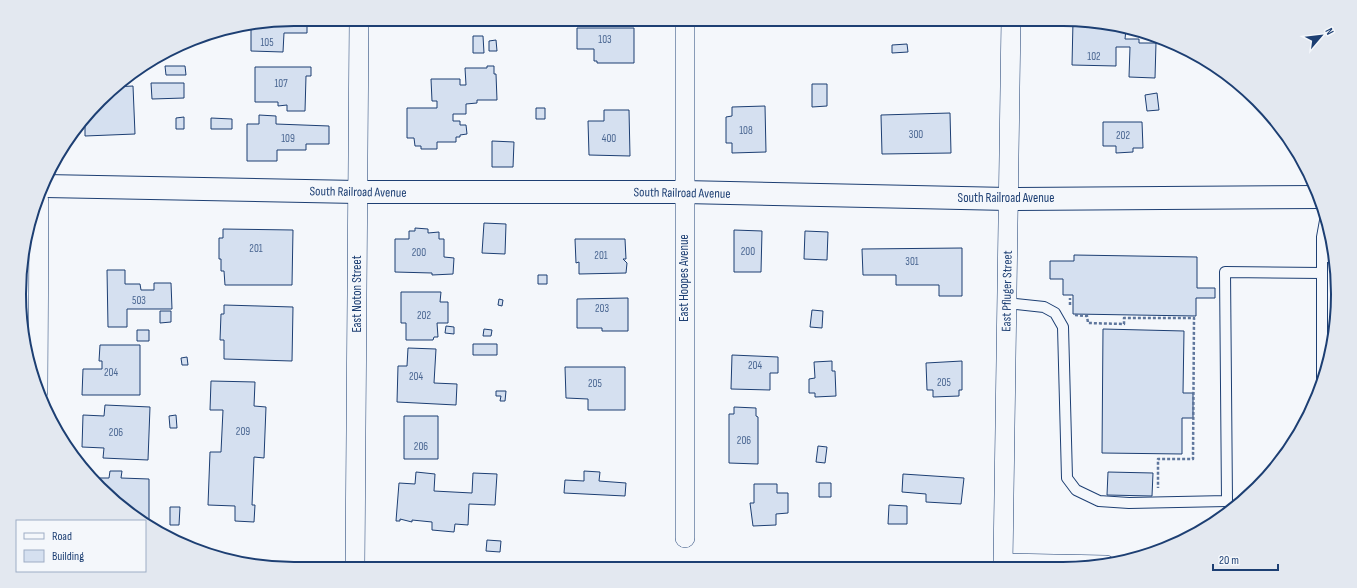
<svg xmlns="http://www.w3.org/2000/svg" width="1357" height="588" font-family="'Sofia Sans Condensed',sans-serif">
  <rect width="100%" height="100%" fill="#f4f7fb"/>
  <!-- building -->
  <path fill="#d5e0f0" stroke="#1d3f73" d="M294,19H307V33H284L283,52L251,51V26Z
    M812,19H834V23H812Z
    M1073,21L1126,29L1125,39H1139V43H1156L1155,78L1129,77L1130,47H1116V66L1072,65Z
    M577,28H634V63H597V61H594V49H577Z
    M473,36H483L484,53H473Z
    M496,40L497,51H489V41Z
    M907,44L908,52L892,53V45Z
    M165,66H185L186,75H166Z
    M487,66H494V74H496L497,100H477V103L466,104V114H453V121H460V125H466L467,134L460,135V137H456V142H437V149H421V146H415L414,138H407V108H437V101H432L431,79H460V85H466L465,68H487Z
    M255,67H311V76H306L305,111H287V105L278,106V102H255Z
    M151,83H184V98L152,99Z
    M812,84H827V106L812,107Z
    M133,86L135,134L85,136V121L113,87Z
    M1157,93L1159,110L1147,111L1145,95Z
    M765,106L766,152L732,153V143H726V117L732,116V107Z
    M536,108H545V119H536Z
    M604,110H629L630,156L589,155L588,121H604Z
    M950,113L951,153L882,154L881,115Z
    M259,115L276,116V124L329,126V144H306V150H277V161H247V124H259Z
    M184,117V129H176V118Z
    M211,118L232,119V129H211Z
    M1103,122H1142L1143,148H1133V152L1116,153V146H1103Z
    M492,141L514,142L513,167H492Z
    M484,223L506,224L505,254L482,253Z
    M415,228L428,229V233L439,232V239H444V257L454,258L453,274L432,275V273L395,272V239H409V231H415Z
    M223,229L293,230L292,285H225L224,271H221V259H219V238H223Z
    M734,230L762,231L761,272H734Z
    M805,231L828,232L827,260L804,259Z
    M575,239H625L626,259H623L627,263L626,273L579,274V262L576,263Z
    M962,248V296H939V285H896V275H863L862,249Z
    M1074,255L1197,257V288H1215V298H1196V316L1073,314V295H1063V279H1050V261H1074Z
    M107,270H125V284H140L141,290H154V283H171L172,309H127V327H108Z
    M538,275H547V284H538Z
    M401,292H441L440,302H448V323H437L438,337H434L433,340H406V323H401Z
    M628,298V331H602V328H577V299Z
    M499,299L503,300L502,306L498,305Z
    M224,305L293,307L292,361L224,359V340H220L221,314H224Z
    M812,310L823,311L822,328L810,327Z
    M160,311H171V322L160,323Z
    M446,326L454,327V334L445,333Z
    M484,329L492,330L491,336H483Z
    M1103,329L1184,331L1183,393H1193V418H1182V454L1102,453Z
    M137,330H149V341H137Z
    M473,344H497V355H473Z
    M100,345H140V395H82L83,369H102V361H99Z
    M408,348L436,349L434,383L457,384L456,405L397,402L398,366H407Z
    M732,355L778,357V373H770V390L731,389Z
    M187,357L188,365H182L181,358Z
    M832,361V371H835L836,396L815,397V393H809V379L815,378L814,362Z
    M962,361V390H959V396L933,397V390H927L926,363Z
    M565,367H625V410H588V399L566,398Z
    M211,381L255,382L254,406L266,407L264,458L254,457L252,505H255L254,522L235,521V506L208,505L210,452H221L223,410H210Z
    M496,391H506L505,401H500L501,396H496Z
    M105,405L150,407L148,460L103,458L104,448L82,447L83,415L104,416Z
    M734,407L756,408V416L758,417V464L729,463V414H734Z
    M176,415L177,428H170L169,416Z
    M404,416H438V459H404Z
    M818,446L827,447L825,463L816,462Z
    M110,471H122L121,478L149,479V526L145,524V521H141L113,501L94,478H109Z
    M584,471L600,472L599,481L626,483L625,496L564,493L565,480L584,481Z
    M416,472L435,474L434,491L472,493L473,473L497,474L495,505L469,504L468,525L455,524L454,532L432,530V522L412,520V522L400,519V521H396L399,483L415,484Z
    M1108,472L1153,473L1152,496L1107,495Z
    M903,474L964,478L961,504L926,502V494L902,492Z
    M819,483H831V497H819Z
    M754,484H777V493H788V513L776,514V525L753,526L750,503H754Z
    M889,505L907,506V524H888Z
    M170,507H180L179,525H170Z
    M487,540L501,541L500,552L486,551Z
    M616,564L625,566L624,568H615Z
    M395,565L407,566V569H394Z"/>
  <g fill="none" stroke-linecap="round" stroke-linejoin="round">
    <!-- lane casing -->
    <g stroke="#1d3f73" stroke-width="12">
      <path id="lane" d="M1322,257H1334
        M1007,303L1044,307L1055,313L1063,327L1067,478L1076,490L1099,501L1129,503L1227,501L1225,272L1322,273
        M1322,386V237L1326,215"/>
    </g>
    <!-- street casing -->
    <g stroke="#1d3f73" stroke-width="20">
      <path id="street" d="M1011,19L1003,563L1106,565
        M38,392L39,201
        M685,538V19
        M355,569L359,19"/>
    </g>
    <!-- secondary casing -->
    <g stroke="#1d3f73" stroke-width="24">
      <path id="secondary" d="M45,186L357,192H684L1008,199L1319,197"/>
    </g>
    <!-- path -->
    <path stroke="#5e769c" stroke-width="2.5" stroke-dasharray="3 2" stroke-linecap="butt" d="M1070,305V298
      M1075,315L1087,316L1088,323L1124,324V318H1194L1193,459H1158V488"/>
    <!-- lane -->
    <use href="#lane" stroke="#f4f7fb" stroke-width="10"/>
    <!-- street -->
    <use href="#street" stroke="#f4f7fb" stroke-width="19"/>
    <!-- secondary -->
    <use href="#secondary" stroke="#f4f7fb" stroke-width="22"/>
  </g>
  <g text-anchor="middle" dominant-baseline="central" stroke-width="3" stroke-linejoin="round" paint-order="stroke">
    <!-- number labels -->
    <g font-size="11" fill="#4b6792">
      <text x="605" y="39">103</text>
      <text x="267" y="42">105</text>
      <text x="1094" y="56">102</text>
      <text x="281" y="83">107</text>
      <text x="746" y="130">108</text>
      <text x="916" y="134">300</text>
      <text x="1123" y="135">202</text>
      <text x="288" y="138">109</text>
      <text x="609" y="138">400</text>
      <text x="256" y="248">201</text>
      <text x="748" y="251">200</text>
      <text x="419" y="252">200</text>
      <text x="601" y="255">201</text>
      <text x="912" y="261">301</text>
      <text x="139" y="300">503</text>
      <text x="602" y="308">203</text>
      <text x="424" y="315">202</text>
      <text x="755" y="365">204</text>
      <text x="111" y="372">204</text>
      <text x="416" y="376">204</text>
      <text x="944" y="382">205</text>
      <text x="595" y="383">205</text>
      <text x="243" y="431">209</text>
      <text x="116" y="432">206</text>
      <text x="744" y="440">206</text>
      <text x="421" y="446">206</text>
    </g>
    <!-- street labels -->
    <g font-size="13" fill="#1d3f73" stroke="#f4f7fb">
      <text transform="translate(358 192) rotate(1)">South Railroad Avenue</text>
      <text transform="translate(682 193) rotate(1)">South Railroad Avenue</text>
      <text x="1006" y="198">South Railroad Avenue</text>
      <text transform="translate(684 278) rotate(-90)">East Hoopes Avenue</text>
      <text transform="translate(1007 291) rotate(-89)">East Pfluger Street</text>
      <text transform="translate(357 294) rotate(-90)">East Noton Street</text>
    </g>
  </g>
  <!-- crop -->
  <path d="M0 0H1357V588H0ZM294 26H1063A268 268 0 0 1 1331 294V294A268 268 0 0 1 1063 562H294A268 268 0 0 1 26 294V294A268 268 0 0 1 294 26Z" fill="#e3e8f0" fill-rule="evenodd"/>
  <path fill="none" stroke="#1d3f73" stroke-width="2" d="M294 26H1063A268 268 0 0 1 1331 294V294A268 268 0 0 1 1063 562H294A268 268 0 0 1 26 294V294A268 268 0 0 1 294 26Z"/>
  <!-- legend -->
  <rect x="16" y="520" width="130" height="52" fill="#f4f7fb" stroke="#9eadc5"/>
  <rect x="24" y="533" width="20" height="6" fill="#f4f7fb" stroke="#9eadc5"/>
  <text x="52" y="540" font-size="12" fill="#1d3f73">Road</text>
  <rect x="24" y="550" width="20" height="12" fill="#d5e0f0" stroke="#9eadc5"/>
  <text x="52" y="560" font-size="12" fill="#1d3f73">Building</text>
  <!-- north arrow -->
  <g transform="translate(1321 36) rotate(62)" stroke="#f4f7fb" stroke-width="3" paint-order="stroke">
  <path d="M0-3L7 15L0 10L-7 15Z" fill="#1d3f73"/>
  <text y="-6" font-size="11" font-weight="bold" text-anchor="middle" fill="#1d3f73">N</text>
  </g>
  <!-- scale -->
  <path d="M1213 564v6h65v-6" fill="none" stroke="#1d3f73" stroke-width="2"/>
  <text x="1219" y="564" font-size="12" fill="#1d3f73" stroke="#f4f7fb" stroke-width="3" paint-order="stroke">20 m</text>
</svg>
